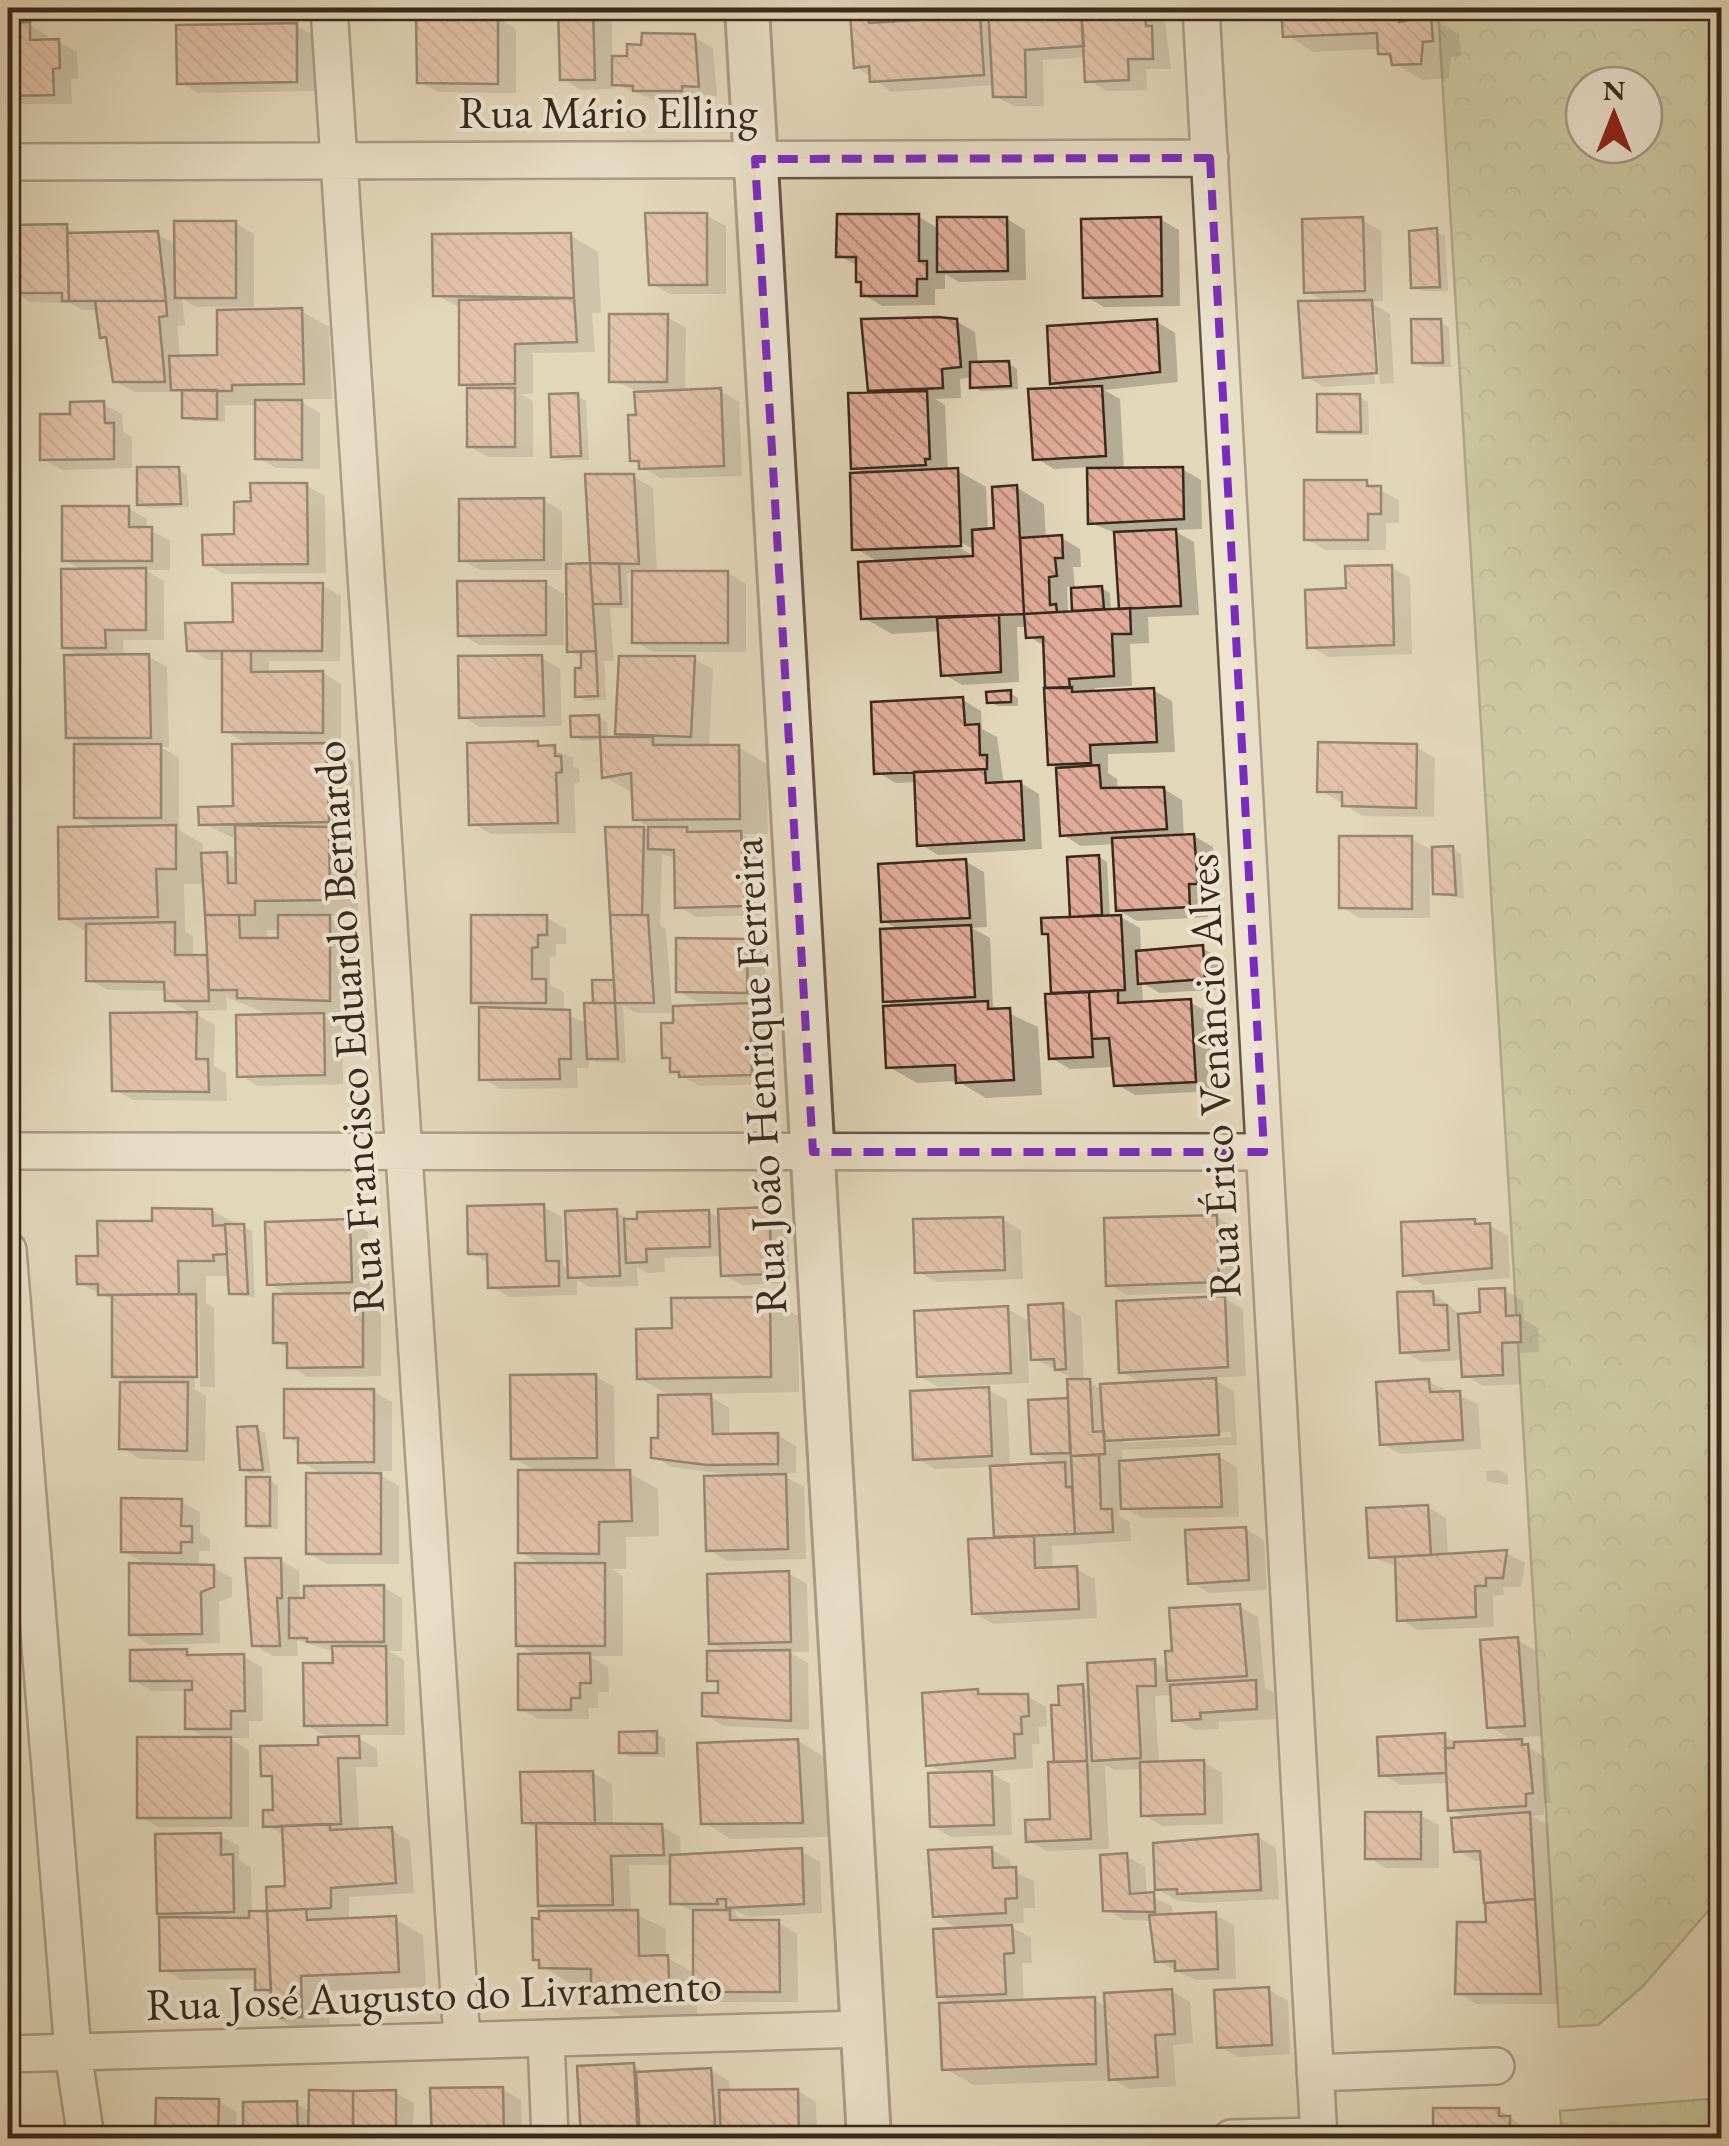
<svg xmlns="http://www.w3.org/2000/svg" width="1729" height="2146" font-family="'EB Garamond',serif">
  <defs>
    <pattern id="forest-crowns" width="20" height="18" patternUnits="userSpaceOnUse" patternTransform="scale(2.5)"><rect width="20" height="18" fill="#b5be8f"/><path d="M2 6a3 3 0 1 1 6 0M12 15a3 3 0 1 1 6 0" fill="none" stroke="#9ca37b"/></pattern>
    <pattern id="building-back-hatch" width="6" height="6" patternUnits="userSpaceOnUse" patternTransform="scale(2.5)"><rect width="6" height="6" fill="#e0ab98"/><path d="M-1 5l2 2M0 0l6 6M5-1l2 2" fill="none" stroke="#b78b7b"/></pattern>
  </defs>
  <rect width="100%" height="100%" fill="#e3d7ba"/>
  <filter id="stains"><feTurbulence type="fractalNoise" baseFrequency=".002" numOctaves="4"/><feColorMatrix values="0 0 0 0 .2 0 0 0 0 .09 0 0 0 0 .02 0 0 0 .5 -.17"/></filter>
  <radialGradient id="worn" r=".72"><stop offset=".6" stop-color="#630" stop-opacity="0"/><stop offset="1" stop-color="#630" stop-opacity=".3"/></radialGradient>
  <!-- forest -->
  <path fill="url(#forest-crowns)" stroke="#777456" stroke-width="2.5" fill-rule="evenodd" d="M1438,8H1721V1896L1642,1987L1598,2025L1559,2027ZM1584,85H1644V145H1584Z
    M1721,2098V2138H1562L1560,2111Z"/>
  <!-- shadow -->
  <path fill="#0003" fill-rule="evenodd" d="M8,8H70V18L25,22L48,36V42H58L77,52L78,78L71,79L72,104H8Z
    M132,8H183L184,18L151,19Z
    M835,8H949L864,12L885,24L980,19L991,25L990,8H1163L1171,69H1146L1147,90L1107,91L1088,80L1087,57L1043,60L1044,106H1014L995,96V85L891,92L856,66L853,12Z
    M1284,8H1437L1438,22L1459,34L1461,56L1451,57L1449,78L1422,80L1394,63L1381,49L1314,52L1286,35Z
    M593,11L612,22V58H629L644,47L694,37L713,48L717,96L700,95V101L654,100L613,83V89L581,90L563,79Z
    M498,18L516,29V93L438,92L420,82Z
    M296,26L315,36V91L198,93L180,82Z
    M707,216L726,226V294H670L651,284Z
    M918,216L939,229L1007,219L1025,230L1026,280L959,282L945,274V289H935V305L882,306L864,295L859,266L839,256Z
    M1160,219L1179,230L1180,306L1104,307L1085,296Z
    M1362,220L1381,231L1383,301H1368L1390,314L1394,383L1380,384L1375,310H1370L1375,384L1324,387L1305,376L1327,303L1307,291Z
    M235,223L254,234V307H196L182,299L185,325L177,326L180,358L220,357L301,311L329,327L332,399H297L320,413V469L276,468L258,458L257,405H225V422L193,421L185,416V395L179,392H134L115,381L110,341L102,337L98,310H83L69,303L30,302L11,291L66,227L81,236L157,234L177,245Z
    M1436,231L1445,236L1448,291H1422L1413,286Z
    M570,235L598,252L601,313H592L595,352L533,353V394H520L533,401V457H488L469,446V388L462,384V309L435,294Z
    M667,317L686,328L685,392L721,391L739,402L742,476L660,478L632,460L637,391L612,380Z
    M864,321H956L975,332L978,364H1009L1017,369L1018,389L981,391L973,386L972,377L960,379L961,398L935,399L945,405L948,471H958L986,487L988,531H997L1016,487L1044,504L1046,539L1062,538L1080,549L1081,567H1073L1075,590L1101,588L1110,593L1111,612L1122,611L1116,533L1090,523L1089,467L1054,469L1036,458L1066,390L1053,382L1157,322L1175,333L1178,382L1104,390L1120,399L1124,470L1182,469L1201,480L1202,529L1173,530L1194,542L1199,615L1148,617L1149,643L1130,644L1132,686L1095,688V693L1153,690L1172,701L1175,752L1108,754V773L1117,779L1118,790L1164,789L1182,800L1184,837L1194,836L1213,847L1215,893H1207L1208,917L1137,921L1118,910L1115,844L1081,846L1063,835L1058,768L1050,764L1046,647L1028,636V627H1017L1019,682L962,685L943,674L941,631L892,634L864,618L880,563L855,548L866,475L854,467L870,395ZM952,537L976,551V557L949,542ZM1073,586L1075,614H1068L1067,587Z
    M1440,322L1449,327L1451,367H1424L1415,362Z
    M578,396L586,401L589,460H562L554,456Z
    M1359,397L1368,402L1369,435H1328L1320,430Z
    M103,404L122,414L123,431L132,437V468L62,470L43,459L72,416Z
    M178,470L187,475L189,507L148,508L140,503Z
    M588,477H634L653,488L657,573H728L746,584V652H653L634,641V573H627L629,608H610L614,661H604L606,700L586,701L577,696L584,659L570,651L589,566L593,570Z
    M1366,483L1399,500V523H1386V550H1325L1307,539Z
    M306,485L325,496L326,573L224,574L205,563L237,536L253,503Z
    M543,500L562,511V570H480L462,560Z
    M128,508L147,519V529L170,540V570H145L164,581V640H123L124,657H149L167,667L169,747H161L179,758V830L203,844V855L227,854L238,861V840L202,823L236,809L251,746L225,731V660H208L190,649L322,585L341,596L340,661H269V674L323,673L341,684V742H320L354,762L356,838H343L357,846L358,915L326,916L357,934L358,1016L321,1014L342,1027L343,1084L258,1086L239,1075L275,1017L226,997L227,1010L190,1011L215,1025L214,1066L226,1073L227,1101L133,1100L114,1089L193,1014L168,1000L167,991L108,990L89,980L88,933L62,917L99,829L77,816L86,747L68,736L83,658L64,647L84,571L64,560ZM184,884H205L209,957H193V936L185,931ZM267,930H280V940H267Z
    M1391,567L1410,578L1412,654L1328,657L1309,646L1348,591Z
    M545,583L564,594V645H479L460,634Z
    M542,658L560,669L562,726L480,727L461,716Z
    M694,659L713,669L709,747H738L767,764L768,834H742L759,844L763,915L696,917L678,906L677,859L662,854L660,925L666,929L672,1009L736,1006V1002H697L678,991L747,942L766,952L765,1002H742L768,1017L770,1084L700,1086L673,1071V1061L665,1057L676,1026V1013H636L623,1005L626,1063L598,1062L589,1057V1068H577L578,1088L501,1089L482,1078L481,1006L474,1001L547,918L566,929V944H556V956L550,957V985L564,992V1013L588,1024L595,1006L616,982L607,829H653L636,819L635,794L605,777L603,740L582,741L573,736L598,717L607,722L608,739H628L617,733Z
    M1010,693L1018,698V706H998L989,702Z
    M963,700L981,711L982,729L997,737L1004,784L1021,783L1039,794L1042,849L938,855L920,844L917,782L896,783L877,772Z
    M537,743L573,758V766L579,769L580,782L574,783L576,833L491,834L472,823Z
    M1416,747L1435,758L1434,817L1363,816L1320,790Z
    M1412,839L1435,852L1453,849L1461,854L1464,899L1436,893L1435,873H1430V918H1360L1341,907Z
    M1099,857L1107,862L1110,918L1121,917L1140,928L1141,953L1202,948L1221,959L1222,989L1160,993L1142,983L1143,1004L1190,1002L1209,1013L1214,1091L1135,1095L1116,1084L1115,1067L1070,1069L1051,1058L1054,995L1050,936L1044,933L1080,919L1073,915Z
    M965,861L984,872L987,927L972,928L990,938L993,1006L1038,1027L1042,1095L986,1098L957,1081L917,1083L889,1067L898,1008L886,1001L901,931L884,921Z
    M544,1207L562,1217L563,1266L570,1270L616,1212L633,1221L708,1212L721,1219L769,1209L787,1220L790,1283L742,1285L723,1275L722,1256L664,1258L665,1272L647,1273L637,1267L638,1286L589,1287L577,1280V1295L509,1297L491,1286L490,1264L471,1253Z
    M212,1211L252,1231L255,1298L231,1293L230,1276H206V1303L214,1308L215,1387H200L199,1309H194L195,1387H191L206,1396L205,1461L140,1459L122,1448L130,1384L115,1375L114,1301L79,1283L100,1259L154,1223Z
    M1217,1217L1235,1228L1237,1292L1127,1295L1108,1284Z
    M1002,1219L1021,1230L1023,1279L936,1282L917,1271Z
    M349,1221L368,1232L370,1292H357L381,1306V1376L308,1377L290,1366V1350L276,1342L290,1296L269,1284Z
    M1489,1225L1508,1236L1510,1278L1424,1285L1405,1275Z
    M1504,1290L1523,1301L1524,1320L1538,1328L1539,1352L1520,1353L1521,1384L1483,1386L1465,1375L1464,1360L1422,1362L1403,1351L1433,1293L1462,1316L1482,1315Z
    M1224,1298L1243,1309L1246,1376L1211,1378L1234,1391L1237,1445L1122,1450L1123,1463L1218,1456L1237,1467L1239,1517L1142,1518L1119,1505V1516L1130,1522L1131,1541L1052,1546L1053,1570L1076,1569L1095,1579L1097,1618L993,1624L974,1613L996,1540L992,1467L935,1469L916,1458L988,1390L1007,1400L1010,1468L1054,1465L1033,1453L1030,1403L1070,1401L1080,1382L1033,1358L1032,1331L1027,1332L1029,1383L938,1387L920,1376L1007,1309L1031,1322L1062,1306L1081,1317L1084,1381L1103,1389L1143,1384L1122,1372ZM1231,1432L1232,1437L1122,1443V1438Z
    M769,1300L798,1316L799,1392L706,1394L729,1408L730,1436L777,1435L796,1446V1473L781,1474L804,1487L806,1559L727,1561L709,1550L732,1475L672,1467L653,1456L673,1397L639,1378L674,1331Z
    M595,1376L614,1387L615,1468H602V1473H629L658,1489L659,1536L626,1537V1569H611L623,1576V1656H589L608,1667L609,1692H598V1708H589V1719H539L520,1709L538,1656L518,1645L544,1566L520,1552L540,1473L513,1458Z
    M1429,1382L1478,1404L1481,1449L1401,1454L1382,1444Z
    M373,1391L392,1402V1471H373L399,1486V1564H327L308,1553L325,1476L300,1461V1445L287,1437Z
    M256,1428L265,1433L271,1473L251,1474L242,1469Z
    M1499,1470L1508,1475V1485L1487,1481L1486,1471Z
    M269,1480L278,1485V1529H257L248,1524Z
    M181,1502L200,1512V1533L210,1539V1551H199V1567H213L232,1578V1597L219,1602L220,1643L150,1645L132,1634L149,1566L123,1551Z
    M1428,1507L1446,1518L1448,1556L1506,1553L1525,1563L1521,1587H1503L1504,1595L1493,1596L1494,1627L1418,1630L1400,1619L1398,1567L1371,1557Z
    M1246,1529L1264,1540L1267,1590L1209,1593L1191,1582Z
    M280,1560L299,1571L300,1601L383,1587L402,1598V1651H389L404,1660L405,1735H353L377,1749L378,1767H356L359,1831L391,1830L410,1841L414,1893L349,1897V1921L395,1919L423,1935L426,1987L328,1991L330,2032L303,2033L275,2017L274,1997L258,1988L257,1979L181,1980L163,1969L171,1920L159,1913L220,1836L239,1846V1860L251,1867L252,1914L270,1913L287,1889L285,1836L266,1825L275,1812V1781L264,1774L331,1739L306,1725L335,1665V1652L297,1640L298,1656H273L254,1645Z
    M788,1573L807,1584L809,1652H789L808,1663L809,1730L724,1726L705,1715L721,1695V1685L710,1679L729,1653L712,1643Z
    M1239,1606L1258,1617L1265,1688L1274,1693L1275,1719L1218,1722L1219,1729L1194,1730L1175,1719L1173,1695L1155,1696L1159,1764L1203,1762L1222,1773L1223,1824L1162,1826L1143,1815L1142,1769L1114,1770L1105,1765L1109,1849L1047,1851L1028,1841L1053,1821V1708H1062L1082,1687L1091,1692L1154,1662L1168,1670L1174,1654Z
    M1518,1640L1536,1651L1542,1736L1509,1738L1490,1727Z
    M133,1653L244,1657L262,1667L263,1721H249V1738H228L249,1750V1827H158L139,1816L207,1739L187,1727V1691H152L133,1680Z
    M977,1692L986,1696H1027L1046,1707L1047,1726L1038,1727L1040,1744H1032L1033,1768L989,1772L1010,1784L1012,1835L951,1837L932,1826L946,1775L929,1764Z
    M656,1734L665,1738V1757H630L622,1752Z
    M1444,1736L1459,1744L1521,1742L1546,1758L1551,1803L1544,1804V1815L1532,1816L1548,1825L1559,2004H1476L1458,1993L1489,1924L1484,1861H1475L1456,1850L1469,1820L1451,1809L1449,1783L1400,1785L1381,1774Z
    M798,1741L826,1758L830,1837L731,1839L703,1822Z
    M593,1773L612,1784L613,1826H661L680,1837L681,1857L801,1851L820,1862L822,1913L748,1917L735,1910L736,1916L746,1922L779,1923L797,1934L798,2002H714L697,1992V2015L622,2016L593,1999V1983H570L542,1966L535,1958L554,1913L540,1905L538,1830L525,1822ZM629,1865H672L673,1902L696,1913V1974L666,1957V1929L631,1912Z
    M1420,1815L1439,1825V1868H1386L1368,1857Z
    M1258,1837L1276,1848L1279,1899L1199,1903L1176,1900L1157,1889Z
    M992,1850L1010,1860L1011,1870L1034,1881L1035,1908H1023L1024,1923L1006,1924L1031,1938L1032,1963H1022L1024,2002L1094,2000L1107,2007L1172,1991L1190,2002L1193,2043L1173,2045L1176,2086L1130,2089L1114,2080L973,2085L944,2068L955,2005L939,1996L960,1930L935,1915Z
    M1126,1856L1145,1867L1147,1895L1172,1906L1173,1916L1215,1915L1234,1925L1236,1979L1196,1980L1176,1971L1157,1960L1152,1921L1124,1920L1106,1909Z
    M1269,1990L1288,2001L1290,2054L1238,2057L1219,2046Z
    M633,2066L648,2074L711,2070L729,2081L730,2093L798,2091L816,2102L817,2138H584L580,2069Z
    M502,2089L521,2100L522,2138H434L433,2091Z
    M395,2093L414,2103L412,2138H245V2105L297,2104L311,2112Z
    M8,2095L19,2101L22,2138H8Z
    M158,2100L218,2101L237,2112L236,2138H158Z
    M1436,2110H1499L1528,2129V2138H1435Z"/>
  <!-- building -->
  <path fill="url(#building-back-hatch)" stroke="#39291c" stroke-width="2.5" d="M593,8L595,80H560L558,9Z
    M988,8H1081L1084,46L1025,50L1026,97H993Z
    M1081,8H1145L1146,26H1152L1153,59H1128L1129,80L1085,82Z
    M1281,8H1397L1399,22L1431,15L1433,41L1423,42L1421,64L1392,65L1390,54H1378L1377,33L1283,37Z
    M868,12L869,23L980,16L984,75L870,82L869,66L854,68L850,13Z
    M416,15H498V84L417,83Z
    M30,22V40L59,39L60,68L53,69L54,95L8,96V23Z
    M297,23V82L177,84L176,25Z
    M642,33L695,34L699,87L682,86V91H633V86L612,85V56H627V44L641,45Z
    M645,213H707V285H649Z
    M837,214H919V261H927V279H917V296H861V282H856V257H836Z
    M937,217H1007L1008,271L937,272Z
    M1161,217L1162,296L1083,298L1081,219Z
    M1363,217L1365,291L1304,293L1302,219Z
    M174,221H236V298H175Z
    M67,224L69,301H62V293H9L8,225Z
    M1437,228L1440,287L1411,288L1409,231Z
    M158,231L166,301H69L67,233Z
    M554,233H571L574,298L433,296L432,234Z
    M574,298L577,342L515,344V384L459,385V300Z
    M1372,300L1377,373L1303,378L1298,301Z
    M95,301H166L167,316L159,317L165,382H113L106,337L100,338Z
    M302,308L304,384L232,385V391L171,390L169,356L217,355V310Z
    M609,314H668L667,382H609Z
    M938,317L957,319L961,367L942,369L943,388L868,391L861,319Z
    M1157,319L1160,372L1050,384L1047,326Z
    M1411,319H1441L1443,363H1412Z
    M1009,361L1011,386L970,388V362Z
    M1102,386L1106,456L1033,460L1028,389Z
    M467,388H515V447H467Z
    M721,388L724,466L639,469V461H630L628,415H636L634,392Z
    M182,390H217V419L182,418Z
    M927,391L930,459H925L926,465L851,469L848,393Z
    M578,393L581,456L551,457L549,394Z
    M1317,394H1360L1361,432H1317Z
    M255,400H302V460L255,459Z
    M104,401L105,423H114V459L40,460V414H70V402Z
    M137,467H179L181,504L137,505Z
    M1183,467L1184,519L1088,524L1087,468Z
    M958,468L961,546L852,550L850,473Z
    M585,474H634L639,564L590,563Z
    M1304,480H1367V486H1381V514H1368V540H1304Z
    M250,483H307L308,564L203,565L202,535L234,534V502L251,501Z
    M1017,485L1024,614L861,619L858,562L973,556L972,530L994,528L992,487Z
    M544,498V560L459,561V499Z
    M62,506H129V527H152V561H62Z
    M1176,529L1181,606L1119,609L1114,532Z
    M1062,535L1063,558H1055L1057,576L1049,577L1050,605L1056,604L1057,612L1024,614L1020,538Z
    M590,563L596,651L567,652L566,564Z
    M590,563L619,564L621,604H593Z
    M1392,565L1394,645L1307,648L1305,590L1346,588L1345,566Z
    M146,568V630H105L106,648H62L61,569Z
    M632,571H728V643H632Z
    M457,581H546V635L458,636Z
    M232,583H323L322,651H187L185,623L233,622Z
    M1102,586L1104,609L1072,611L1071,588Z
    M1130,608L1131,634H1112L1114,676L1069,679L1070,688H1045L1043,637L1026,638L1024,614Z
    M999,615L1001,672L941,676L937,618Z
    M222,651H251V672L323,671V733L222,732Z
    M596,651L598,696L575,697V668H581V652Z
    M149,654L151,738H66L64,655Z
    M542,655L544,716L459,718L458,656Z
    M619,656H695L691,737L615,734Z
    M1072,687V692L1154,688L1157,742L1090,745L1091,763L1048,765L1044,688Z
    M1011,690V702L987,703L986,692Z
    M963,697L965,725L979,724L980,755H987V769L874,774L871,702Z
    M599,715L600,737H571L570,716Z
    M600,737H653V745H739L740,819L633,820L631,773L602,778Z
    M538,741V746L555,745V756H561L562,772L556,773L558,823L469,825L467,743Z
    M1318,742L1417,744L1416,808L1342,806V792H1317Z
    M326,743L329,822L199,825L198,807L233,806L232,744Z
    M74,744H161V818H74Z
    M1099,765L1101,788L1164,787L1167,829L1060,836L1056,768Z
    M985,769L986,783L1021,781L1024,840L917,846L914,772Z
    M176,825V869H156L158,917L59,919L58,827Z
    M235,825L329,827L330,900L255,901V915H205L201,853L227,852L228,883H236Z
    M605,827H644L642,915H610Z
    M648,827H687V832L741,831L745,906L675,908L674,850L648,849Z
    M1194,834L1198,884H1189L1190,907L1116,911L1112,838Z
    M1339,836H1412V909L1339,908Z
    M1453,846L1456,895L1433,894L1432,847Z
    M1099,855L1102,915L1070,917L1067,857Z
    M966,859L970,918L881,922L878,864Z
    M205,915H239L240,938H278V915H330V1001L237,998V990H209Z
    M471,915H547V935H538V947L532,948V979H546V1003H471Z
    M610,915H648L654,1003H615Z
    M1121,915L1125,990L1051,993L1048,934H1042L1041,918Z
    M175,922V955H207L209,1001H165L164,982L86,981V924Z
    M971,925L975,997L883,1002L880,929Z
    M676,938L748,939L747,993L676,992Z
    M1203,945L1205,979L1138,984L1136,951Z
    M592,980H614L615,1003H593Z
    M1118,990V1003L1191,999L1196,1082L1114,1086L1109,1038L1092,1039L1089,992Z
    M1089,992L1093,1057L1049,1059L1045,994Z
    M988,1001V1009L1010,1008L1014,1080L956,1083L955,1065L886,1068L883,1006Z
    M584,1003H615L618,1059H587Z
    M750,1003L752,1075L679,1077V1072H670V1058H662L661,1023H673V1006Z
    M479,1007L570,1010L571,1059H559L560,1079L479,1080Z
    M197,1012L196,1059H208L209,1092L112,1091L110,1013Z
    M324,1013L325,1075L237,1077L236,1015Z
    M544,1204L546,1261H559V1286L488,1288L487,1254H468L467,1206Z
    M769,1207L772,1274L721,1276L718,1209Z
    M152,1208L212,1209L213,1226L225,1225L227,1254L213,1255L214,1261H178L179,1294L98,1295V1284H77L76,1256H98L97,1221H152Z
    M617,1209L620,1276L568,1278L565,1211Z
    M709,1210L710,1247L646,1249L647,1262L626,1263L624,1219H637V1212Z
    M1217,1215L1219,1282L1106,1286L1104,1218Z
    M1003,1217L1005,1270L915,1273L913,1219Z
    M350,1219L352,1282L267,1285L265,1222Z
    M1475,1219V1224L1490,1223L1492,1268L1403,1276L1401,1222Z
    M225,1224H244L248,1294H229Z
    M1505,1288L1506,1316L1520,1315L1521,1342L1502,1343L1503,1375L1462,1377L1458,1314L1480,1312L1479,1289Z
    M1433,1291L1434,1305H1447L1449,1350L1400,1353L1397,1292Z
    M363,1293V1367L287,1368V1343H273V1294Z
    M196,1294L197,1377H112V1295Z
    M1225,1296L1228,1367L1119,1373L1116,1301Z
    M770,1297L771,1377L637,1379L636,1329L672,1328L671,1298Z
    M1063,1303L1066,1369L1055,1370L1054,1359L1031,1360L1028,1305Z
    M1008,1306L1011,1373L917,1377L914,1311Z
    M596,1374L597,1458L511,1459L510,1375Z
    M1216,1378L1219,1435L1104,1441L1100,1384Z
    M1067,1379H1090L1093,1432L1104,1431L1105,1454L1071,1456Z
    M1423,1379H1429L1430,1392L1460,1391L1463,1440L1380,1445L1376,1382Z
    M120,1382H188L187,1451L119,1449Z
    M989,1387L992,1456L913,1460L910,1391Z
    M284,1389H374V1462L298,1463V1438H284Z
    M711,1394L713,1434L778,1433V1464L707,1465L651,1458V1438H658V1395Z
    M1068,1398L1070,1453L1031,1454L1028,1400Z
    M257,1426L263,1470H240L237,1427Z
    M1219,1454L1222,1507L1121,1509L1119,1461Z
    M1099,1455L1101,1509H1112L1113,1532L1075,1534L1071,1456Z
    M1065,1462L1066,1487H1072L1075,1534L994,1537L990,1466Z
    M518,1470H630L632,1521L599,1522V1554L518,1553Z
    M306,1473H381V1554H306Z
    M786,1474L788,1549L706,1551L704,1476Z
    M246,1477H270V1526H246Z
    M121,1498L182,1499L181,1526H192V1542H181V1553L121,1552Z
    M1428,1505L1431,1555L1369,1558L1366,1508Z
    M1246,1527L1249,1580L1188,1584L1185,1530Z
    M1034,1536L1035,1568L1077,1566L1079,1609L972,1614L968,1539Z
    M1507,1550L1503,1578H1486V1586H1475L1476,1617L1397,1621L1395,1557Z
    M245,1558H281L282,1598H277L280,1646H252Z
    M129,1563L214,1565V1587L201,1592L202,1634L129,1635Z
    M515,1563H605V1646H516Z
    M789,1571L791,1642L709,1644L707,1574Z
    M384,1585V1642H307V1638H289V1598H304V1586Z
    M1240,1604L1247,1676L1167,1681L1165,1651H1172L1169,1608Z
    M1518,1637L1525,1726L1487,1728L1480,1640Z
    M332,1646H386L387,1725L304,1726L303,1663H333Z
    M187,1649V1655L244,1654L245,1711H231V1729H185V1690H192V1681H130V1650Z
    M790,1650L791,1721L702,1716V1693H718V1681H707V1651Z
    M590,1653L591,1683H580V1698H571V1710H518V1654Z
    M1155,1659L1156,1686H1137L1141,1758L1092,1761L1087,1663Z
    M1256,1680L1257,1709L1200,1713L1201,1719L1172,1721L1170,1685Z
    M1083,1684L1087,1761L1054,1762L1051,1705H1059L1058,1686Z
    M978,1689V1694H1028L1029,1716L1021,1717L1022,1734H1014L1015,1758L926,1766L922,1693Z
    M657,1731V1753H619V1732Z
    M1445,1733L1446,1773L1379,1776L1377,1737Z
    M359,1736L360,1758H338L341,1824L263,1827V1810H273L272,1776H261L260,1746L318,1745V1737Z
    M137,1737H231V1818H137Z
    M798,1739L803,1823L701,1824L697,1743Z
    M1522,1739V1745L1528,1744L1533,1793L1526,1794V1806L1448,1811L1445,1748H1454V1742Z
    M1204,1760L1205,1814L1141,1816L1140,1762Z
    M1087,1761L1091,1839L1026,1842L1025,1820L1050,1819L1048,1762Z
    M593,1771L595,1824L522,1823L520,1772Z
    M992,1771L994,1825L930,1827L928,1773Z
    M1365,1812H1421V1859H1365Z
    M1530,1812L1535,1899L1484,1903L1480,1851L1454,1852L1451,1818Z
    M536,1823L662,1824L664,1855L611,1856L613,1905L538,1906Z
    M330,1824V1830L392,1827L396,1883L331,1888V1908L267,1911L266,1887L285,1886L282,1826Z
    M221,1833V1855L233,1854L234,1912L157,1914L155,1834Z
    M1258,1834L1261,1890L1177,1894V1889L1155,1890L1153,1843Z
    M992,1847L993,1868L1016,1867L1017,1898L1005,1899L1006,1913L933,1917L928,1850Z
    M802,1848L804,1904L726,1908V1899H717L718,1904H670V1855Z
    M1127,1853L1130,1894L1154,1892L1155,1912L1103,1911L1100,1855Z
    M1535,1899L1541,1994H1455L1457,1922H1486L1485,1903Z
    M306,1909L307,1920L396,1916L399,1972L301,1976L302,2017L272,2018L267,1911Z
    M638,1910L639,1956L668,1955L670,2000L591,2001V1969L539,1968V1960H533L532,1918L539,1919V1911Z
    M693,1910H730V1920H779L780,1992H693Z
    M249,1911H267L271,1990H255V1969L160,1971L159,1917L249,1918Z
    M1216,1912L1218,1969L1175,1971V1961L1155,1962L1149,1915Z
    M1012,1925L1014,1953L1004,1954L1006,1994L937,1997L933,1929Z
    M1269,1987L1272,2045L1217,2048L1214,1990Z
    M1172,1989L1175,2034L1155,2035L1158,2077L1109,2080L1104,1993Z
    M1095,1997L1096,2064L942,2070L939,2003Z
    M634,2063L638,2138H581L577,2066Z
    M711,2068L716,2138H640L636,2072Z
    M503,2087L504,2138H432L430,2088Z
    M798,2089L799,2138H721L719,2090Z
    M309,2090L353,2091V2138H308Z
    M396,2090V2138H353V2091Z
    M156,2098L219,2099L218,2138H155Z
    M297,2101L298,2138H243V2102Z
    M1433,2108H1499V2116H1510V2138H1433Z"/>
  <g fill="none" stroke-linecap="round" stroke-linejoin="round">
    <!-- minor casing -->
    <g stroke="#645444" stroke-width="40">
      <path id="minor" d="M329,8L462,2041
        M1201,8L1319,2138
        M8,162L1210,158
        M8,1151L1264,1152
        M8,1250L73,2052L86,2138
        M546,2038L550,2138
        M8,2054L862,2029
        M1315,2073L1496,2066
        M1231,2138L1319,2136"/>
    </g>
    <!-- tertiary casing -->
    <g stroke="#645444" stroke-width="48">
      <path id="tertiary" d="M747,8L869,2138"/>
    </g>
    <!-- minor -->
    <use href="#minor" stroke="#ede5d2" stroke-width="35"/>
    <!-- tertiary -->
    <use href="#tertiary" stroke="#ede5d2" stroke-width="42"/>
  </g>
  <!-- marked area -->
  <path d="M0 0H1729V2146H0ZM1210,158L1264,1152H813L755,159Z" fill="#e3d7ba" fill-opacity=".55" fill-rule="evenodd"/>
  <path fill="none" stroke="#7b2cbf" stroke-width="8" stroke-dasharray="20 12" stroke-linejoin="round" d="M1210,158L1264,1152H813L755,159Z"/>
  <g text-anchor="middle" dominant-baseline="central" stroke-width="8" stroke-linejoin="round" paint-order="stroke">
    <!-- street labels -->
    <g font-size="45" fill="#39291c" stroke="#ede5d2">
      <text x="608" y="112">Rua Mário Elling</text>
      <text transform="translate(348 1027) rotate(-94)">Rua Francisco Eduardo Bernardo</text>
      <text transform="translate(758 1076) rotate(-93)">Rua João Henrique Ferreira</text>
      <text transform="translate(1213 1076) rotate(-93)">Rua Érico Venâncio Alves</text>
      <text transform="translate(434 1994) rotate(-2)">Rua José Augusto do Livramento</text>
    </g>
  </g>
  <!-- margin -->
  <rect width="1729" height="2146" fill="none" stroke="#e3d7ba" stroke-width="40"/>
  <rect x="10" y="10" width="1709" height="2126" fill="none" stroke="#39291c" stroke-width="5"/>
  <rect x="20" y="20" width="1689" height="2106" fill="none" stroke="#39291c" stroke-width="2.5"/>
  <!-- north arrow -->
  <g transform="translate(1614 115)"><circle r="48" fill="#ede5d2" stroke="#a59a89" stroke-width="2.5"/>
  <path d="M0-8L18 38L0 25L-18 38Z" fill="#8f2418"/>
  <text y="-15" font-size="28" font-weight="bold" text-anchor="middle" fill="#39291c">N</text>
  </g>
  <rect width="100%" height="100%" filter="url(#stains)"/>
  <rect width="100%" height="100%" fill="url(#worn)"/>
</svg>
